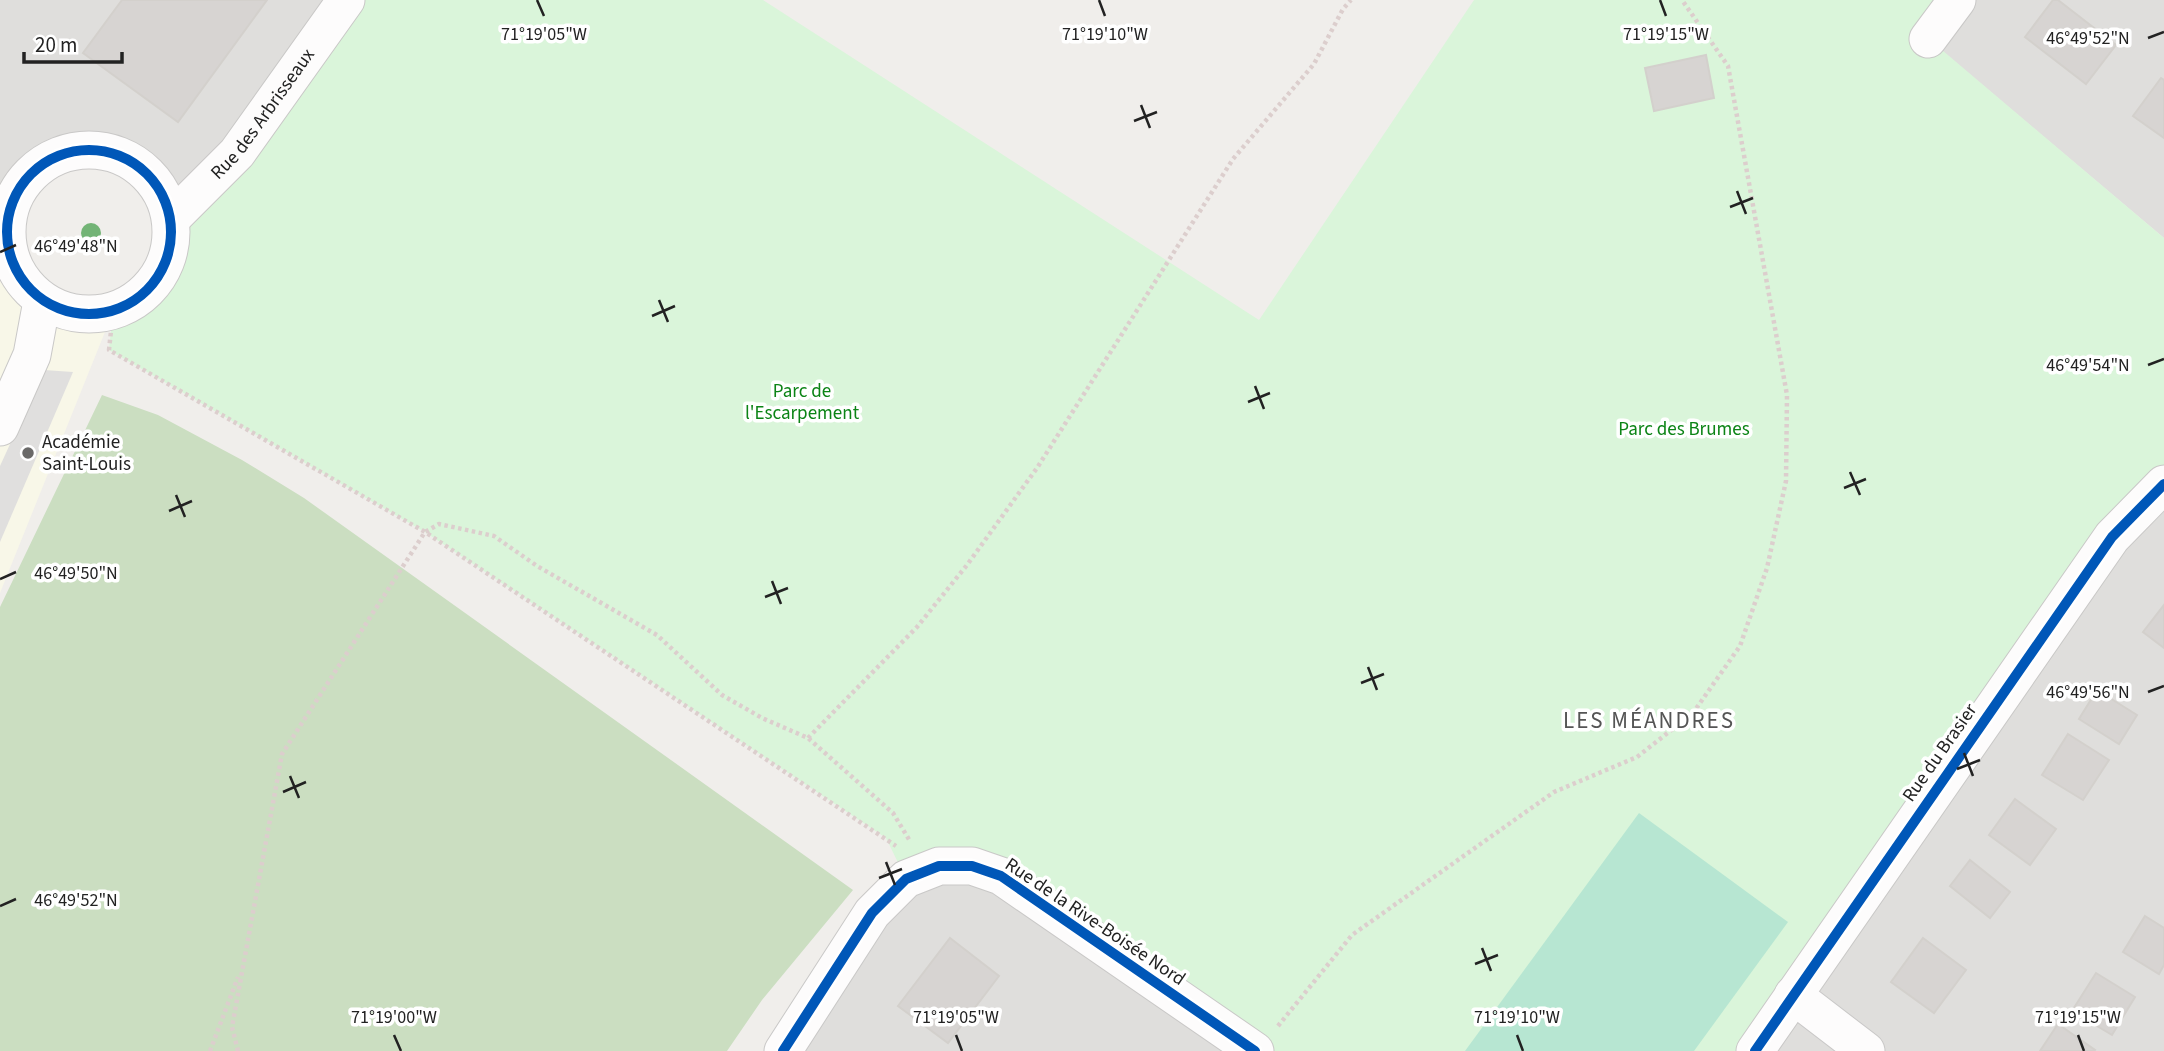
<svg xmlns="http://www.w3.org/2000/svg" width="2164" height="1051" font-family="'Source Sans 3',sans-serif">
  <rect width="100%" height="100%" fill="#f0eeeb"/>
  <!-- residential -->
  <path fill="#dfdedc" d="M0,0H346L171,219L160,188L140,166L107,150H71L38,166L13,196L0,186Z
    M1957,0H2164V238L1928,39Z
    M2164,484V1051H1755Z
    M972,866L1255,1051H783L872,913Z"/>
  <!-- education -->
  <path fill="#f8f7e8" d="M0,186L13,196L5,235L16,273L42,301L74,314L113,312L0,593Z"/>
  <!-- forest -->
  <path fill="#cbdec1" d="M102,395L158,415L242,460L304,498L853,890L762,1000L727,1051H0V607Z"/>
  <!-- park -->
  <path fill="#daf5da" d="M346,0H763L1259,320L1474,0H1957L1929,39L2164,238V484L1755,1051H1255L1001,876L906,879L886,838L425,532L109,350L113,312L139,298L151,287L169,254L171,219Z"/>
  <!-- pitch -->
  <path fill="#b7e6d2" d="M1639,813L1788,922L1694,1051H1465Z"/>
  <!-- parking -->
  <path fill="#e0dfde" d="M44,370L73,372L0,542V466Z"/>
  <!-- building -->
  <path fill="#d7d4d2" stroke="#d3d0cc" stroke-width="2" d="M122,0H267L178,122L83,53Z
    M2053,0H2058L2116,45L2086,84L2025,37Z
    M1706,55L1714,98L1654,111L1645,68Z
    M2161,78L2164,80V138L2133,116Z
    M2164,605V648L2143,632Z
    M2097,690L2137,715L2119,744L2079,719Z
    M2068,734L2109,760L2083,800L2042,775Z
    M2015,799L2056,829L2030,865L1989,835Z
    M1970,860L2010,892L1990,918L1950,886Z
    M2145,916L2164,928V965L2159,974L2123,952Z
    M950,938L999,976L948,1043L898,1006Z
    M1923,938L1966,970L1934,1013L1891,982Z
    M2096,973L2135,997L2112,1035L2072,1011Z
    M2058,1024L2095,1050L2094,1051H2040Z"/>
  <g fill="none" stroke-linecap="round" stroke-linejoin="round">
    <!-- minor casing -->
    <g stroke="#c9c8c7" stroke-width="39">
      <g id="minor">
        <path d="M1928,39L1957,0"/>
        <circle cx="89" cy="232" r="82"/>
        <path id="s1" d="M171,219L237,153L346,0"/>
        <path d="M0,427L32,355L42,301"/>
        <path d="M1793,995L1866,1051"/>
        <path d="M783,1051L872,913L906,879L939,866H972L1001,876L1255,1051"/>
        <path d="M1755,1051L2112,537L2164,484"/>
      </g>
    </g>
    <!-- path -->
    <path stroke="#dccecd" stroke-width="4.5" stroke-dasharray="3.5 3.5" stroke-linecap="butt" d="M113,312L109,350L425,532L896,846
      M808,738L917,627L967,565L1037,468L1233,159L1314,64L1343,9L1351,0
      M1278,1026L1352,935L1554,792L1637,757L1693,713L1740,646L1767,568L1786,481L1787,395L1728,66L1682,0
      M210,1051L238,977
      M238,1051L232,1027L282,754L425,532L439,524L494,536L537,566L657,635L722,695L762,718L808,738L893,813L910,841"/>
    <!-- minor -->
    <use href="#minor" stroke="#fdfcfc" stroke-width="37"/>
    <!-- cycleway casing -->
    <g stroke="#fff" stroke-width="15">
      <path id="cycleway" d="M7 232a82 82 0 1 1 164 0a82 82 0 1 1-164 0Z
        M783,1051L872,913L906,879L939,866H972L1001,876L1255,1051
        M1755,1051L2112,537L2164,484"/>
    </g>
    <!-- cycleway -->
    <use href="#cycleway" stroke="#0057b8" stroke-width="10"/>
  </g>
  <!-- trees -->
  <circle fill="#73b476" cx="91" cy="233" r="10"/>
  <!-- ticks -->
  <path fill="none" stroke="#222" stroke-width="2.5" d="M537,0L544,16M1099,0L1105,16M1660,0L1666,16M2148,38L2164,32M1141,105L1150,128M1134,121L1157,112M1737,191L1746,214M1730,207L1753,198M0,252L16,245M659,300L668,322M652,316L675,306M2148,365L2164,359M1255,386L1264,409M1248,402L1270,393M1850,472L1860,495M1844,488L1866,479M176,495L185,517M169,511L192,501M0,579L16,572M772,581L781,604M765,597L788,588M1368,667L1377,690M1361,683L1384,674M2148,692L2164,686M1964,753L1973,776M1957,769L1980,760M290,776L299,798M283,792L306,782M886,862L895,885M879,878L902,869M0,906L16,899M1482,948L1491,971M1475,964L1498,955M394,1035L401,1051M956,1035L962,1051M1517,1035L1523,1051M2078,1035L2084,1051"/>
  <!-- markers -->
  <circle fill="#6a6968" stroke="#fff" stroke-width="2.5" cx="28" cy="453" r="7"/>
  <g text-anchor="middle" dominant-baseline="central" stroke-width="7" stroke-linejoin="round" paint-order="stroke">
    <!-- street labels -->
    <g font-size="19" fill="#222" stroke="#fff">
      <text stroke="none"><textPath href="#s1" startOffset="140">Rue des Arbrisseaux</textPath></text>
      <text transform="translate(1940 753) rotate(-55)">Rue du Brasier</text>
      <text transform="translate(1095 922) rotate(34)">Rue de la Rive-Boisée Nord</text>
    </g>
    <!-- park labels -->
    <g font-size="19" fill="#0c8416" stroke="#fff">
      <text x="802" y="391">Parc de<tspan x="802" dy="22">l'Escarpement</tspan></text>
      <text x="1684" y="429">Parc des Brumes</text>
    </g>
    <!-- poi labels -->
    <g font-size="19" fill="#222" stroke="#fff" text-anchor="start">
      <text x="42" y="442">Académie<tspan x="42" dy="22">Saint-Louis</tspan></text>
    </g>
    <!-- quarter labels -->
    <g font-size="23" letter-spacing="2" fill="#555" stroke="#fff">
      <text x="1649" y="720">LES MÉANDRES</text>
    </g>
  </g>
  <g font-size="18" text-anchor="middle" fill="#222" stroke="#fff" stroke-width="7" stroke-linejoin="round" paint-order="stroke">
    <text x="544" y="40">71°19'05"W</text>
    <text x="1105" y="40">71°19'10"W</text>
    <text x="1666" y="40">71°19'15"W</text>
    <text x="2088" y="44">46°49'52"N</text>
    <text x="76" y="252">46°49'48"N</text>
    <text x="2088" y="371">46°49'54"N</text>
    <text x="76" y="579">46°49'50"N</text>
    <text x="2088" y="698">46°49'56"N</text>
    <text x="76" y="906">46°49'52"N</text>
    <text x="394" y="1023">71°19'00"W</text>
    <text x="956" y="1023">71°19'05"W</text>
    <text x="1517" y="1023">71°19'10"W</text>
    <text x="2078" y="1023">71°19'15"W</text>
  </g>
  <!-- scale -->
  <path d="M24 52v10h98v-10" fill="none" stroke="#222222" stroke-width="3.5"/>
  <text x="35" y="52" font-size="21" fill="#222222" stroke="#ffffff" stroke-width="5" paint-order="stroke">20 m</text>
</svg>
